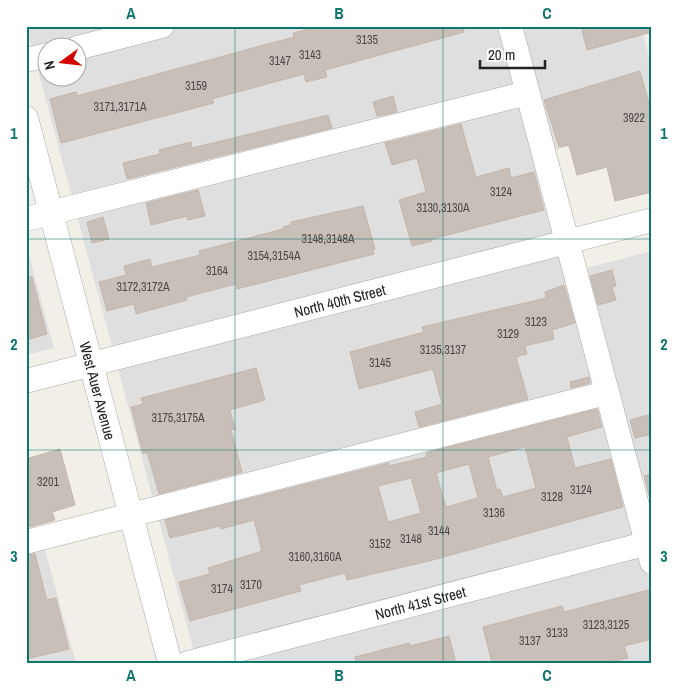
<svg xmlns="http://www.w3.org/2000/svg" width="678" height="689" font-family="'Archivo Narrow',sans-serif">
  <rect width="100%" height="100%" fill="#f2efe9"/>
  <!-- residential -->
  <path fill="#e0dfdf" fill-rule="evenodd" d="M26,26H641L652,69V123L545,153L579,270L652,251V474L634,478L652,552V663H197ZM48,48H78V78H48Z
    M26,244L54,348L26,355Z
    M40,532L76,663H26V536Z"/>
  <!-- building -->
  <path fill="#c7bfb8" stroke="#c4b6ab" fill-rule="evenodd" d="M321,26H463L464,32L325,70L327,77L306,82L304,74L212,99L214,103L61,143L50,99L76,92L77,96L264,45L294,37L293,33Z
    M581,26H652V32L587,50Z
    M640,71L652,113V192L615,201L607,167L577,175L569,145L559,147L544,100Z
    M393,96L397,112L377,116L373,102Z
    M328,115L332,128L127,179L123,163L160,154L159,150L191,142L192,148Z
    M461,124L476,177L509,168L511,178L534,172L544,210L432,239V241L412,246L399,200L426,192L417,158L392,165L385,143Z
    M198,190L205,216L188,220L187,216L151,225L146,203Z
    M363,206L375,249L373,250L374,254L237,289L236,284L186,297L187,300L136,314L134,304L107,311L99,282L126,275L124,266L150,259L152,267L200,255L199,251L283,229V227L291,225V222Z
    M103,217L109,239L92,243L87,222Z
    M612,270L616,286L612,287L616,300L598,305L590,276Z
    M26,277H32L47,334L26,340Z
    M564,285L575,323L552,330L554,339L525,346L527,354L516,357L528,399L419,427L415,412L442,404L433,369L359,389L350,352L424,332L422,327L546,298L545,292Z
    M256,368L265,400L230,410L235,429L231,430L242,472L159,494L147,452L143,454L131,407L143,404L141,398Z
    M589,377L590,383L571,388L570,382Z
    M597,409L602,427L567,437L575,468L611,459L623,507L433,560L347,580L345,573L299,585L301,591L190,621L179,582L210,574L208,568L262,551L254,520L221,529L220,526L170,538L165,520L389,463V466L427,457L426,453ZM525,447L536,488L503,497L500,489L497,490L488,457ZM469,464L478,498L446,507L436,473ZM411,478L421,513L388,522L378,486Z
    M652,414V434L635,438L630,420Z
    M60,449L75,505L52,512L55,520L26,528V459Z
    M652,474V499L650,500L644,476Z
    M35,554L47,600L56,598L69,649L26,659V555Z
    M652,589V639L624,646L628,658L608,663H492L483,627L562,606L564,612Z
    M449,636L456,663H356L355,657L409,643L410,646Z"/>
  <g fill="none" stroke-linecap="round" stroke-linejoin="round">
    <!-- minor casing -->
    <g stroke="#a9a9a9" stroke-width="25">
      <g id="minor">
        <path d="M510,26L652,562"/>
        <path d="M77,48L162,26"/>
        <path d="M26,60L48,55"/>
        <path id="s1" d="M26,118L170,663"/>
        <path d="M26,219L527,93"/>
        <path id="s2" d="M26,381L652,220"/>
        <path d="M26,542L606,393"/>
        <path id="s3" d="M188,663L652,542"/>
      </g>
    </g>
    <!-- minor -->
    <use href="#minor" stroke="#fff" stroke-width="24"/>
  </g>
  <!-- grid -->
  <path fill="none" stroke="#0f766e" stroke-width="1" stroke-opacity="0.55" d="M235,26V663M443,26V663M26,239H652M26,450H652"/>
  <g text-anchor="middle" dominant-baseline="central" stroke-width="4" stroke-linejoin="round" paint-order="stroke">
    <!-- number labels -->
    <g font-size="12" fill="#4b4948">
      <text x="367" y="40">3135</text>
      <text x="310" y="55">3143</text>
      <text x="280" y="61">3147</text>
      <text x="196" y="86">3159</text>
      <text x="120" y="107">3171,3171A</text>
      <text x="634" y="118">3922</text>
      <text x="501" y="192">3124</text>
      <text x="443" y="208">3130,3130A</text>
      <text x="328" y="239">3148,3148A</text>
      <text x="274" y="256">3154,3154A</text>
      <text x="217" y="271">3164</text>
      <text x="143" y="287">3172,3172A</text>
      <text x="536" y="322">3123</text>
      <text x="508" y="334">3129</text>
      <text x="443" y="350">3135,3137</text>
      <text x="380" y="363">3145</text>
      <text x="178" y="418">3175,3175A</text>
      <text x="48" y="482">3201</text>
      <text x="581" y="490">3124</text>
      <text x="552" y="497">3128</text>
      <text x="494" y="513">3136</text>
      <text x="439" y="531">3144</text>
      <text x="411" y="539">3148</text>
      <text x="380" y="544">3152</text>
      <text x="315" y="557">3160,3160A</text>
      <text x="251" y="585">3170</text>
      <text x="222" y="589">3174</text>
      <text x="606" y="625">3123,3125</text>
      <text x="557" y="633">3133</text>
      <text x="530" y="641">3137</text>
    </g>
    <!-- street labels -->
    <g font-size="15" fill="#222" stroke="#fff">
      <text stroke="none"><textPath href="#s2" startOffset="324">North 40th Street</textPath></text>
      <text stroke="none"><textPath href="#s1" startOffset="282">West Auer Avenue</textPath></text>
      <text stroke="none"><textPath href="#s3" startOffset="240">North 41st Street</textPath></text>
    </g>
  </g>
  <!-- border -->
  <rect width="678" height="689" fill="none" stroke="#ffffff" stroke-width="55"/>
  <!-- north arrow -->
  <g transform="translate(62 62) rotate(255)"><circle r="24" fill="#ffffff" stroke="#a7a7a7"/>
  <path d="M0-4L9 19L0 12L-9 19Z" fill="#d40000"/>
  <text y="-8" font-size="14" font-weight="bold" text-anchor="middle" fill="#222222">N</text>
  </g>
  <!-- scale -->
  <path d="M480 60v8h65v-8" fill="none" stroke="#222222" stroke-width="2.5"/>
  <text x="488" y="60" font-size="15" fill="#222222" stroke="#ffffff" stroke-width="4" paint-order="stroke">20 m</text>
  <rect x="28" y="28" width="622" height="634" fill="none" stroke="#0f766e" stroke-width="2"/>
  <g font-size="16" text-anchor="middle" font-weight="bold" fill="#0f766e">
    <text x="131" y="19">A</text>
    <text x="339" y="19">B</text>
    <text x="547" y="19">C</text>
    <text x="14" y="139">1</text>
    <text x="664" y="139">1</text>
    <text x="14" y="350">2</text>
    <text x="664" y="350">2</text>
    <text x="14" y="562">3</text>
    <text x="664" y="562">3</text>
    <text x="131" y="681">A</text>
    <text x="339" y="681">B</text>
    <text x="547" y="681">C</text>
  </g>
</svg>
